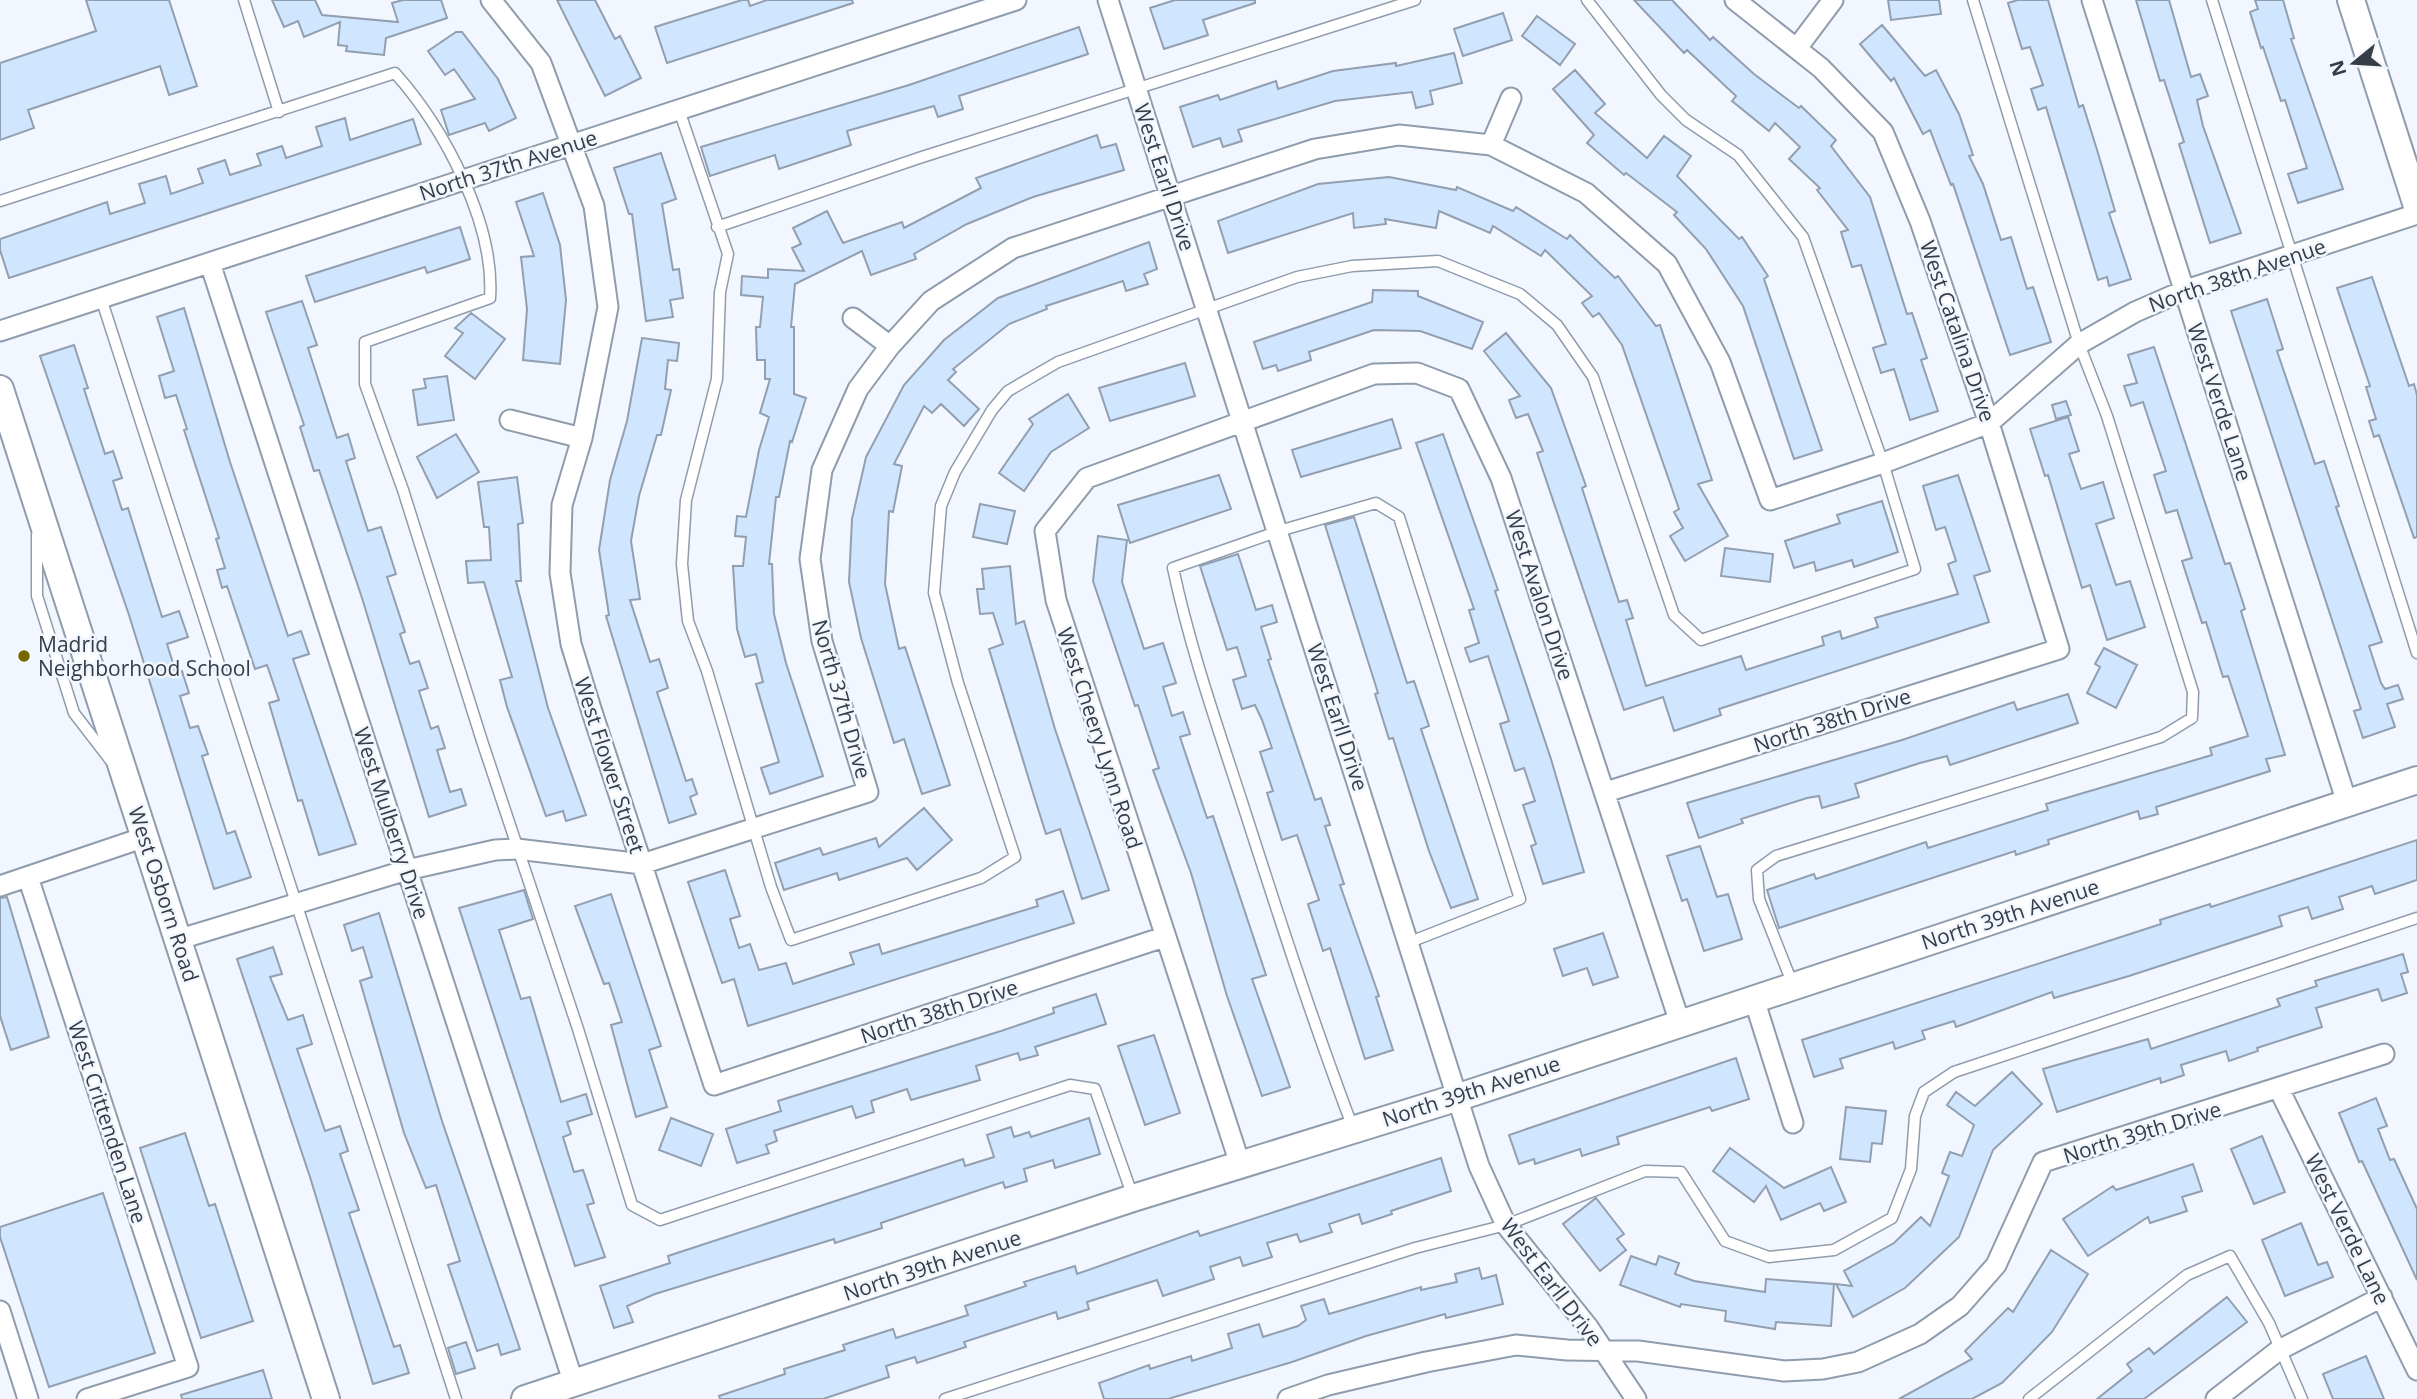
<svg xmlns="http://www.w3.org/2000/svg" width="2417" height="1399" font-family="'Open Sans',sans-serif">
  <rect width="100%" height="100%" fill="#f2f7ff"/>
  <!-- building -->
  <path fill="#d0e5fe" stroke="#929fb0" stroke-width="2" d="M86,0H169L197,86L169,95L160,66L28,110L34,128L0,140V63L96,31Z
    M272,0H315L322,15L398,22L392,3L403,0H441L447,18L386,38L384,55L346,51L347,46L338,45L340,22L304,37L298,21L284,27Z
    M557,0H595L615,39L620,36L641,78L605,96Z
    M742,0H748L750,6L767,0H852L853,3L667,63L655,27Z
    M1175,0H1255V3L1203,20L1208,35L1164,49L1150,8Z
    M1634,0H1672L1710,40L1713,37L1754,74L1799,108L1801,106L1836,140L1831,146L1870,197L1907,314L1912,313L1927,358L1921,360L1938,411L1910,420L1894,369L1881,373L1873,348L1886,344L1861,265L1852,267L1841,232L1848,230L1817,190L1820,188L1789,159L1800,147L1775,123L1769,131L1732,101L1736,96L1687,50L1684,53Z
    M1888,0H1939L1941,14L1891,20Z
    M2018,0H2048L2079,107L2083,105L2098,153L2115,211L2109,213L2131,279L2109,286L2107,277L2098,280L2046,107L2038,110L2031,89L2043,85L2030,47L2022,49L2008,3Z
    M2136,0H2169L2191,77L2200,74L2208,96L2197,100L2203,126L2241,233L2210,243L2179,144L2184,142L2164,80L2160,81Z
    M2255,0H2283L2294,38L2291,39L2343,189L2298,203L2288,174L2307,168L2285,100L2281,101L2263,47L2261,48L2250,12L2258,9Z
    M1503,13L1512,40L1463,56L1454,29Z
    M1537,16L1575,44L1560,65L1522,36Z
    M1882,25L1925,76L1936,70L1959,114L1973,155L1969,156L1983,184L2001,240L2011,237L2027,289L2033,287L2051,342L2010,355L1953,184L1951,185L1930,130L1923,134L1894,78L1891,81L1860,44Z
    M1079,27L1088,54L959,96L963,109L938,117L934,106L847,131L851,145L779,169L775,155L710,176L701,147L909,85Z
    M456,32H462L498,79L516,118L489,131L485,123L449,135L441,110L475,99L454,69L445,75L428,51Z
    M1454,53L1462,83L1430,91L1433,104L1416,108L1412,92L1335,101L1238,130L1242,141L1223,147L1220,138L1193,147L1180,107L1218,95L1220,100L1276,81L1278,89L1333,71L1396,63V66Z
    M1575,70L1605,104L1595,113L1647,158L1664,136L1691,156L1677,176L1739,239L1742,237L1768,276L1764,279L1822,450L1794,459L1743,306L1706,249L1674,215L1677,212L1626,173L1624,175L1587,143L1594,135L1553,89Z
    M345,118L350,140L413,119L421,144L9,278L0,250V239L107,202L110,214L145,203L139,184L166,176L171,194L203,183L198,169L225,160L230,175L261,165L257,154L282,146L286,158L322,146L316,127Z
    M1097,135L1101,148L1116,144L1124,170L1033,197L967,224L914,254L916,259L871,275L862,251L795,284L791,327H794V394L806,398L792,442L790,441L779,497H776L769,564H772L774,614L786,663L823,776L770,794L761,768L779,762L756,684L763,682L756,654L745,657L737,629L733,566H743L746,537L735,536L737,516L746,517L759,450L769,417L760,413L770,379H765V360H757L756,327H760L763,297L741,295L742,276L768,278V269L804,271L792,248L801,244L793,228L827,211L843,243L902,222L904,228L981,188L976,178Z
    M661,153L676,199L662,204L673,270L679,269L683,298L670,300L673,317L646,321L632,214H629L614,168Z
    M1389,177L1456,190L1457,187L1513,211L1516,207L1567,239L1570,235L1615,278L1618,276L1656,326L1660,325L1712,480L1698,484L1728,536L1685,561L1670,536L1683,528L1674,512L1679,509L1622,345L1599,313L1593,317L1582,303L1592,296L1545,250L1541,256L1493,226L1490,233L1439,211L1436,228L1385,219L1386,224L1354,228L1353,213L1228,253L1218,221L1318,184Z
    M543,193L560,245L566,300L560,364L523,360L527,309L521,257L534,256L516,202Z
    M460,227L470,259L427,273L425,267L315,302L306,276Z
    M1149,242L1157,269L1144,274L1148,284L1126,291L1123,281L1046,306L1047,309L1009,324L953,369L956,372L948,380L979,409L964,426L941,404L932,413L924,406L894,464L902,466L893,512L889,511L885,584L899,649L905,647L950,785L922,794L904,739L894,743L861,638L849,582L852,519L866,457L904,385L944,340L998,298Z
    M2372,277L2409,386L2414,384L2417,395V537L2414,538L2379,435L2374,437L2369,421L2376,419L2366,387L2370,386L2337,288Z
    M1373,290L1418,291V296L1483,322L1472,349L1420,331L1374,330L1309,352L1311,360L1278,371L1276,365L1263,369L1254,342L1372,302Z
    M2267,299L2283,349L2277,351L2297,410L2315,464L2324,461L2339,506L2336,507L2382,642L2369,646L2381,683L2385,689L2398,685L2403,699L2387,704L2395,727L2363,738L2354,711L2361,709L2231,311Z
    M302,301L317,345L308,348L337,438L348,434L355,458L346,461L368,531L381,527L396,574L387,577L405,632L400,634L410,664L419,661L428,688L419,691L431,729L438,726L445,748L437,750L450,792L461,789L466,805L429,817L362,598L319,470L314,471L300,427L304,425L266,312Z
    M184,308L230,462L288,636L301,631L309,654L293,659L356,844L319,855L302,800L298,801L269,703L279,700L267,665L255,669L227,586L222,588L217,570L225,568L216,539L219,538L184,430L187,429L176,395L165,398L159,376L174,371L157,317Z
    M471,313L505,339L475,379L445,356L463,333L455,328Z
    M1506,333L1551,388L1586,486L1582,488L1619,602L1627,600L1633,618L1626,620L1646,686L1741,656L1746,670L1824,645L1822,637L1840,631L1842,639L1878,627L1875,618L1958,594L1948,564L1956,561L1945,527L1936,530L1923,486L1958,475L1990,571L1974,576L1989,622L1719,709L1721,715L1674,731L1663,697L1624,710L1537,453L1543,451L1528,414L1516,418L1509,400L1520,396L1484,351Z
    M642,338L679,343L677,361L668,360L665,389L671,390L661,435H657L639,496L631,541L640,599L630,600L650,662L659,659L668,688L657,692L686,781L692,779L697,794L690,797L696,814L669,823L606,616L609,615L599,550L610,480L627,421Z
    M74,345L88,388L84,389L105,454L113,451L122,478L113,481L122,510L128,508L162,617L179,611L188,637L167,644L176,673L182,671L189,693L180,696L190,728L198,726L208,754L202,756L227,834L235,831L251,877L214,889L129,615L40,356Z
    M2154,347L2225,564L2230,563L2245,609L2241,611L2285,755L2266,759L2270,771L2156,807L2158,814L2140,819L2138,811L2048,840L2049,844L2016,855L2015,851L1779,928L1767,890L1814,874L1816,879L1926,842L1928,848L2048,810L2046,804L2212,755L2210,748L2248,736L2228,676L2223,677L2206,622L2202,623L2182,561L2192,558L2177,510L2166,513L2154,475L2166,471L2143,402L2131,406L2124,386L2137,383L2128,355Z
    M1185,363L1195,396L1110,421L1099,388Z
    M447,376L454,420L418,425L413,390L426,388L424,379Z
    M1068,394L1089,428L1051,452L1024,491L999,473L1033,424L1029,419Z
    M2066,401L2071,415L2056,419L2052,405Z
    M2068,417L2079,451L2069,454L2081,489L2103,482L2114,518L2096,524L2116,585L2130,581L2145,627L2107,640L2090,585L2082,588L2048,475L2045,476L2030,429Z
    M1392,419L1401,448L1301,477L1292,450Z
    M456,434L479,472L437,498L417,457Z
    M1443,434L1498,590L1495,591L1551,759L1584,872L1543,884L1531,846L1536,844L1523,805L1535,801L1524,768L1515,771L1500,724L1509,721L1488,656L1470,662L1465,648L1479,643L1469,610L1474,609L1416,443Z
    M1219,475L1231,509L1130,543L1118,505Z
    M517,477L523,523L518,524L521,581H516L548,708L586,815L566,821L563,811L546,816L507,707L500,680L512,677L484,582L468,583L466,561L491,560L489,527H484L478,482Z
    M1882,501L1898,552L1854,567L1852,560L1816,571L1814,562L1794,568L1785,541L1840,523L1837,515Z
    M980,504L1015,511L1007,544L973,537Z
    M1354,517L1407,683L1414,681L1429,726L1421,729L1478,899L1451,908L1429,851L1393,738L1389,739L1375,694L1378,693L1325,525Z
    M1098,536L1127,540L1122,582L1144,649L1163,643L1176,683L1163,687L1172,716L1183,712L1190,734L1180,737L1207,818L1213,816L1266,975L1252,979L1290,1087L1262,1096L1227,996L1191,873L1153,770L1159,768L1138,705L1135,706L1093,581Z
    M1725,548L1773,554L1770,582L1721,576Z
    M1238,554L1256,610L1272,605L1277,622L1261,627L1271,659L1268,660L1315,800L1321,798L1330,825L1325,826L1344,884L1340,885L1379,996L1376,997L1393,1050L1365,1059L1330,948L1323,951L1308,904L1319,900L1297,835L1282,840L1267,793L1273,791L1260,752L1272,748L1262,720L1255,705L1242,709L1233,680L1246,676L1237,647L1227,650L1200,566Z
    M1010,566L1016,624L1024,621L1055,729L1109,890L1082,899L1060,829L1046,834L1034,796L989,649L1003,644L993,613L980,614L977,589H984L982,569Z
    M2104,648L2137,665L2116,708L2087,693L2100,667L2095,664Z
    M2068,694L2078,723L1950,765L1947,756L1920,763L1855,784L1859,797L1822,808L1819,796L1807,798L1741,819L1743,823L1699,838L1687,803L1902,740L2014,702L2017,710Z
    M924,808L952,840L917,870L907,858L839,880L837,873L784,890L775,863L820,848L823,855L876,838L879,847Z
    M2417,840V880L2375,894L2372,886L2339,897L2343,909L2312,919L2308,907L2279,916L2282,926L2129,976L2054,998L2052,992L1956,1027L1954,1021L1922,1031L1925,1039L1895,1049L1893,1042L1840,1059L1843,1068L1814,1077L1802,1040L2161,924L2160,920L2210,904L2211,907Z
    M1700,846L1717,897L1728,894L1742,939L1704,951L1687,899L1682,901L1667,856Z
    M725,870L740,916L730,919L739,948L750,944L759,970L786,963L793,984L854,964L850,953L879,944L882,954L1038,906L1036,900L1063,891L1074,923L748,1026L734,979L722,983L688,882Z
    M524,890L533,919L499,930L521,999L530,997L561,1102L586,1094L592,1114L567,1122L571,1134L563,1137L574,1172L583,1170L594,1203L587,1205L605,1257L575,1266L459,908Z
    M611,894L661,1046L649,1050L667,1107L636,1117L611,1025L622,1022L609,983L604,984L575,906Z
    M7,897L49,1037L11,1050L0,1016V898Z
    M379,913L442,1121L520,1349L501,1355L498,1344L477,1351L448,1265L460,1261L436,1185L426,1188L404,1133L360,981L372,977L363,947L352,951L344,925Z
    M1603,933L1618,977L1593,985L1587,968L1563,976L1554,949Z
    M273,947L282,974L270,977L288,1020L303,1015L312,1044L297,1049L325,1131L340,1126L348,1151L340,1154L359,1210L349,1213L394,1347L400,1345L409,1373L373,1384L310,1177L237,959Z
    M2403,954L2408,972L2401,974L2407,993L2382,1001L2378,989L2316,1008L2322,1027L2257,1048L2258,1051L2229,1061L2226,1051L2181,1065L2184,1075L2161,1083L2160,1078L2057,1112L2043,1069L2148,1039L2151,1049L2280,1006L2277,999L2317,986L2315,981Z
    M1096,994L1106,1024L1035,1047L1038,1055L1020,1060L1018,1053L976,1066L980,1080L956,1087L911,1100L907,1089L871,1101L874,1112L856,1118L852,1106L774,1131L777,1141L766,1145L769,1153L737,1163L726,1129L781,1111L778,1101L1001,1031L1054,1013L1053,1008Z
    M1154,1035L1180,1113L1145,1125L1118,1046Z
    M1736,1058L1749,1099L1712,1111L1710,1107L1617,1137L1619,1144L1582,1156L1580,1149L1535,1164L1534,1159L1519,1164L1509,1135Z
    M2012,1072L2042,1104L1993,1150L1959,1237L1905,1288L1853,1317L1836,1284L1852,1286L1844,1271L1894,1243L1921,1217L1930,1226L1949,1176L1942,1173L1950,1152L1962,1156L1974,1125L1947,1105L1956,1092L1975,1106Z
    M2376,1098L2387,1126L2378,1129L2390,1160L2394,1159L2417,1209V1280L2362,1161L2359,1162L2339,1113Z
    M1846,1107L1886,1111L1882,1144L1872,1143L1870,1162L1840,1159Z
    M671,1118L713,1134L701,1166L659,1150Z
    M1089,1118L1100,1154L1055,1168L1053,1160L1024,1169L1027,1181L1005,1188L1003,1182L881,1223L882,1228L835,1243L834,1239L655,1294L627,1306L633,1322L614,1328L600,1286L670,1263L668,1256L963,1159L965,1166L994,1157L987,1135L1011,1127L1014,1137L1029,1132L1031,1137Z
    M185,1133L209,1206L215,1204L253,1321L201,1338L140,1148Z
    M2262,1136L2285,1192L2254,1204L2231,1149Z
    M1730,1148L1784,1188L1831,1167L1846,1202L1824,1211L1820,1203L1781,1220L1766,1186L1754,1202L1713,1171Z
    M1441,1158L1451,1191L1391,1211L1392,1214L1362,1224L1359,1214L1329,1224L1332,1232L1300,1242L1297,1234L1267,1243L1272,1257L1243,1266L1240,1257L1210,1267L1214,1279L1163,1296L1157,1280L1087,1302L1089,1309L1058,1319L1056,1312L964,1342L966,1347L917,1363L915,1357L886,1366L889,1377L823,1399H720L719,1396L785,1374L784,1369L845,1350L843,1345L893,1329L896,1338L968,1315L965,1306L1026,1286L1024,1282L1075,1266L1077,1274L1198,1231L1200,1236Z
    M2193,1164L2202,1191L2182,1197L2187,1211L2150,1223L2148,1217L2088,1256L2063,1219L2113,1186L2116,1190Z
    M103,1193L155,1353L49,1387L0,1237V1227Z
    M1596,1198L1624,1234L1617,1239L1626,1250L1600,1271L1563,1224Z
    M2301,1223L2318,1265L2327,1262L2333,1277L2285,1296L2262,1240Z
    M2051,1250L2088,1274L2052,1332L2002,1383L1972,1399H1899L1972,1359L1965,1351L2008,1308L2013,1312Z
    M1631,1256L1656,1265L1659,1256L1679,1263L1675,1274L1694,1281L1765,1292L1766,1279L1834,1284L1831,1326L1776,1322L1775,1329L1725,1321L1726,1311L1681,1304L1680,1307L1620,1285Z
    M1479,1268L1482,1279L1496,1275L1503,1304L1446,1318L1445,1314L1366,1336L1292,1362L1168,1399H1104L1099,1383L1149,1365L1150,1369L1191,1356L1192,1361L1232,1348L1228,1334L1259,1324L1263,1337L1298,1326L1306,1320L1301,1306L1324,1299L1329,1314L1421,1287V1290L1457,1282L1455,1274Z
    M2227,1297L2247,1322L2144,1399H2097L2132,1371L2127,1364L2149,1348L2154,1354Z
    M466,1342L475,1368L456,1374L448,1348Z
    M2366,1356L2384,1399H2333L2323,1374Z
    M263,1370L272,1399H182L181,1395Z"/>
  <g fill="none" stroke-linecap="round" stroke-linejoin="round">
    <!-- lane casing -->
    <g stroke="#8e9cac" stroke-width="13">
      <path id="lane" d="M244,0L279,112
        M2212,0L2417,653
        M679,110L728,254L720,292L717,379L686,500L682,564L688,621L707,671L771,887L791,940L981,878L1015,857L958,683L934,593L941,506L955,472L992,410L1008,391L1058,362L1297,277L1352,266L1438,261L1520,294L1557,325L1593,377L1674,615L1701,640L1915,569L1883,463L1803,237L1738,155L1686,120L1661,95L1587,0
        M0,201L395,73C444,128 495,223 490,298L365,342V384L403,490L482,741L578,1029L632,1205L660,1220L1070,1085L1095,1089L1133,1197
        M717,227L919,158L1415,0
        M101,298L456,1399
        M37,535V596L74,713L111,761
        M1793,985L1759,899L1757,870L1776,856L2161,737L2192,718L2193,692L2107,416L2079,344L1973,0
        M1353,1128C1312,1020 1277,911 1242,802C1217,725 1190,648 1173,568L1279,531L1376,503L1399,517L1520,899L1410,942
        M945,1399L1415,1248L1506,1225L1645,1171L1681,1172L1725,1241L1769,1257L1834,1250L1892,1218L1911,1169L1915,1116L1924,1092L1954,1072L2417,918
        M2029,1399L2187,1275L2230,1256L2269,1323L2302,1399"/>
    </g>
    <!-- street casing -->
    <g stroke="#8e9cac" stroke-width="23">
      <path id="street" d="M491,0L541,63L594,206L608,307L582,438L562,505L560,573L571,644L592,712L714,1085L1164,937
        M1108,0L1479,1166L1506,1225L1588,1327L1636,1399
        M2092,0L2347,803
        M1797,48L1833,0
        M1491,145L1511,98
        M210,263L574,1384
        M853,318L890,346
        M0,331L1016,0
        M510,420L582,438
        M1606,792L2059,649L1989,423L1920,221L1883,132L1821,68L1735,0
        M28,877L188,1367L87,1399
        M0,886L145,837
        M180,939L407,870L495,850L517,849L642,864L868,792L822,641L810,559L822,470L858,389L890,346L931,301L1013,248L1315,149L1399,135L1491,145L1586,193L1667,264L1720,362L1770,500L1883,463L1989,423L2079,344L2135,312L2183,291L2417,214
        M1754,999L1793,1123
        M2279,1089L2417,1370
        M1240,1164L1056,600L1045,531L1087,478L1374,374L1417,373L1459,389L1501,478L1680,1023
        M0,1311L28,1399
        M1288,1399L1328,1385L1426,1362L1516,1345L1567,1350L1638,1351L1784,1371L1823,1369L1858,1362L1920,1334L1960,1306L1996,1265L2043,1162L2384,1054
        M2216,1399L2279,1350L2382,1297"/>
    </g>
    <!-- secondary casing -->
    <g stroke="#8e9cac" stroke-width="30">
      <path id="secondary" d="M2351,0L2417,206
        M0,389L326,1399
        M525,1399L1133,1198L1459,1097L2417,780"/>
    </g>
    <!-- lane -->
    <use href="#lane" stroke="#fff" stroke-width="10"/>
    <!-- street -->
    <use href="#street" stroke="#fff" stroke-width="19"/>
    <!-- secondary -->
    <use href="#secondary" stroke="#fff" stroke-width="26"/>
  </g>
  <!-- markers -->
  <circle fill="#736800" stroke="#f2f7ff" stroke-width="2.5" cx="24" cy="656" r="7"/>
  <g text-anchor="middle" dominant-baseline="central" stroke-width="5" stroke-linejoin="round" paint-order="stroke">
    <!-- street labels -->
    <g font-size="21" fill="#373d44" stroke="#f2f7ff">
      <text transform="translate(508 165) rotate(-18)">North 37th Avenue</text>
      <text transform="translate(1165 177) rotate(72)">West Earll Drive</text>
      <text transform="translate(2237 275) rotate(-19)">North 38th Avenue</text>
      <text transform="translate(1958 331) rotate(71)">West Catalina Drive</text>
      <text transform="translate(2220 402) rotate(72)">West Verde Lane</text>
      <text transform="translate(1540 595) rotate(72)">West Avalon Drive</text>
      <text transform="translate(842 699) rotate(74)">North 37th Drive</text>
      <text transform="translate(1338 717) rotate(72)">West Earll Drive</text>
      <text transform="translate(1832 720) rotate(-18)">North 38th Drive</text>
      <text transform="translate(1100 738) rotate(72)">West Cheery Lynn Road</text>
      <text transform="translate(610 765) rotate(72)">West Flower Street</text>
      <text transform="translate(392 823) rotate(72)">West Mulberry Drive</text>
      <text transform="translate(164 894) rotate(72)">West Osborn Road</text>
      <text transform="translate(2010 914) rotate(-18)">North 39th Avenue</text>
      <text transform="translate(939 1011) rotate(-18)">North 38th Drive</text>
      <text transform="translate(1471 1091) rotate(-18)">North 39th Avenue</text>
      <text transform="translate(108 1122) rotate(72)">West Crittenden Lane</text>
      <text transform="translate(2142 1132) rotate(-17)">North 39th Drive</text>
      <text transform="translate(2348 1229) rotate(64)">West Verde Lane</text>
      <text transform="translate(932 1265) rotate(-18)">North 39th Avenue</text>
      <text transform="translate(1552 1282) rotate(53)">West Earll Drive</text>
    </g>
    <!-- poi labels -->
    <g font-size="21" fill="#373d44" stroke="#f2f7ff" text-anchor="start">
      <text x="38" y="644">Madrid<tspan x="38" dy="24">Neighborhood School</tspan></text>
    </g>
  </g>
  <!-- north arrow -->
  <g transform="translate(2354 63) rotate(252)" stroke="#f2f7ff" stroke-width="5" paint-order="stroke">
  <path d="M0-5L12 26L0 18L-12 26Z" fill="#373d44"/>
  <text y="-10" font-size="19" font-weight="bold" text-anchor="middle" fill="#373d44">N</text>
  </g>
</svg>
